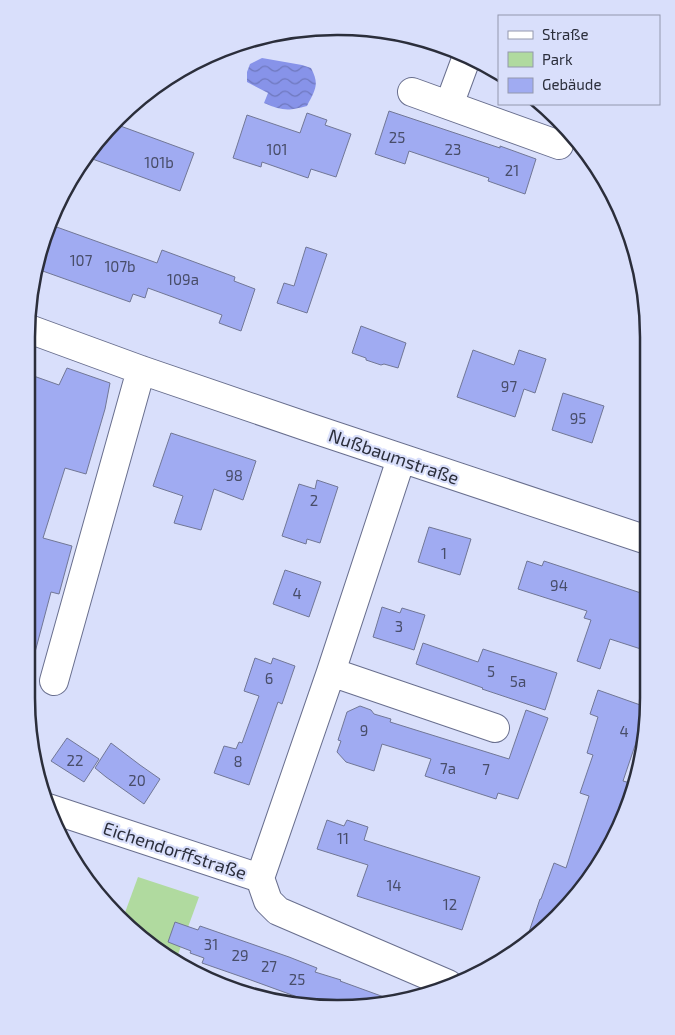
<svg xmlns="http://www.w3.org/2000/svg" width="675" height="1035" font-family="'Exo 2',sans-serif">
  <defs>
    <pattern id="water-waves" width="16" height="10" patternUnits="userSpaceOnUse" patternTransform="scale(1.25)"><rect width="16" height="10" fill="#8793e9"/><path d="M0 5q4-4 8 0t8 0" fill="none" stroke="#6f78be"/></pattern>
  </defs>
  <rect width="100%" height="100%" fill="#d9dffb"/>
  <!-- park -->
  <path fill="#b0da9f" d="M138,877L199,897L176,960L148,944L123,918Z"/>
  <!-- water -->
  <path fill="url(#water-waves)" d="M262,58L302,65L311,68C320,85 315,90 307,106C288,111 283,111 264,103L268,93L247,82V72L250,64Z"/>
  <!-- building -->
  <path fill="#a0abf2" stroke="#717796" d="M389,111L500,148V146L536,159L525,194L488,181L489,178L409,151L405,164L375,154Z
    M307,113L327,120L325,125L351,134L336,177L311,169L308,178L262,162L261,167L233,158L247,115L300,133Z
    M115,124L194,153L180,191L87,157L103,132Z
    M51,225L157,263L162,250L235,277L234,281L255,289L241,331L219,323L222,315L148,288L145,298L133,294L130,302L37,269Z
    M306,247L327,254L307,313L277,303L284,283L294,286Z
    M361,326L406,343L398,368L384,364L381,365L366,360V358L352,353Z
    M473,350L514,365L519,350L546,359L535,393L524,389L515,417L457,397Z
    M67,368L110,383L105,409L86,474L65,468L43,538L72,546L59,594L51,592L34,656L27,655L28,374L59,385Z
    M563,393L604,406L592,443L552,430Z
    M171,433L256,461L243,500L214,489L201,530L174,523L183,496L153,486Z
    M317,480L338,487L320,543L307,539L306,544L282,536L299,484L315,489Z
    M429,527L471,539L460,575L418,562Z
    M527,561L542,566L544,561L647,595V651L610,639L600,669L577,661L591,620L584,618L587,611L518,589Z
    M285,570L321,582L309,617L273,604Z
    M382,607L400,613L402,608L425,615L414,650L373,637Z
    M423,643L478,662L483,649L557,673L545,710L482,689L483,688L416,664Z
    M255,658L271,664L273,658L295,666L282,704L278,702L249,785L214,773L224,746L236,749L239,742L242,743L259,696L244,691Z
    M598,690L646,707V713L623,781L634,784L625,817L572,902L525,944L540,899H541L554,863L566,868L589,796L580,793L593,755L587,753L598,717L590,714Z
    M360,706L371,710L374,714L391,719L390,722L509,759L526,710L548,718L518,799L498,793L496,799L425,776L431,759L382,744L374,771L346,762L337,752L341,741L338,740L347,712Z
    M67,738L99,759L84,782L51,761Z
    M111,743L140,765L160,779L144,804L106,777L95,768Z
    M327,820L344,826L347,820L368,827L364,840L480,877L462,930L357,896L368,865L317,849Z
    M175,922L198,930L200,926L289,957L317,968L315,972L341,980L340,981L395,1001L337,1009L325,1007L248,979L202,963L204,958L190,953L191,951L168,942Z"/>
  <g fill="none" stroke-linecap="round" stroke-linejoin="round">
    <!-- minor casing -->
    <g stroke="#696f8e" stroke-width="30">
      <path id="minor" d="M412,92L559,145
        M449,105L466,59
        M29,329L141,370L308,427L647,540
        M331,672L495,728
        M54,681L141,370
        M48,808L260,878L268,901L278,911L448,984
        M260,878L331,672L401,459"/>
    </g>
    <!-- minor -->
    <use href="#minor" stroke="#fff" stroke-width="28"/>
  </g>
  <g text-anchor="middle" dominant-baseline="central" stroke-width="4.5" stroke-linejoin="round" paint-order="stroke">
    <!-- number labels -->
    <g font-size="15" fill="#484d69">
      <text x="397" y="137">25</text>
      <text x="277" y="149">101</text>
      <text x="453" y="149">23</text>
      <text x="159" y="162">101b</text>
      <text x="512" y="170">21</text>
      <text x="81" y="260">107</text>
      <text x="120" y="266">107b</text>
      <text x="183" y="279">109a</text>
      <text x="509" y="386">97</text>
      <text x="578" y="418">95</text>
      <text x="234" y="475">98</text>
      <text x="314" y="500">2</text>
      <text x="444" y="553">1</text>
      <text x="559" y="585">94</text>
      <text x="297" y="593">4</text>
      <text x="399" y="626">3</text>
      <text x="491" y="671">5</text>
      <text x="269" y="678">6</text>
      <text x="518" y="681">5a</text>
      <text x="364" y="730">9</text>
      <text x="624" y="731">4</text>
      <text x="75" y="760">22</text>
      <text x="238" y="761">8</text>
      <text x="448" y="768">7a</text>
      <text x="486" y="769">7</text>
      <text x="137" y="780">20</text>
      <text x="343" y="838">11</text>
      <text x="394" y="885">14</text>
      <text x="450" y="904">12</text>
      <text x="211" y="944">31</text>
      <text x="240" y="955">29</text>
      <text x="269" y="966">27</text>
      <text x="297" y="979">25</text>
    </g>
    <!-- street labels -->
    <g font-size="18" fill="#2b2e3b" stroke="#d9dffb">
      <text transform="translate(394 456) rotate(19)">Nußbaumstraße</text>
      <text transform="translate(175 850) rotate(18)">Eichendorffstraße</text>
    </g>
  </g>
  <!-- crop -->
  <path d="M0 0H675V1035H0ZM337 35H338A302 302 0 0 1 640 337V698A302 302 0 0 1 338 1000H337A302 302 0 0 1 35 698V337A302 302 0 0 1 337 35Z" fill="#d9dffb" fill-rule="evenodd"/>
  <path fill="none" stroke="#2b2e3b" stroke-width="2.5" d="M337 35H338A302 302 0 0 1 640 337V698A302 302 0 0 1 338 1000H337A302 302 0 0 1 35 698V337A302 302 0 0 1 337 35Z"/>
  <!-- legend -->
  <rect x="498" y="15" width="162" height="90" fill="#d9dffb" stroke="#9398ae"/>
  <rect x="508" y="31" width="25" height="8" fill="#ffffff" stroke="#9398ae"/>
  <text x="542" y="40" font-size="15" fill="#2b2e3b">Straße</text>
  <rect x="508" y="52" width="25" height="15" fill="#b0da9f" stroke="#9398ae"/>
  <text x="542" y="65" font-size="15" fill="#2b2e3b">Park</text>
  <rect x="508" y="78" width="25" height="15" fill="#a0abf2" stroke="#9398ae"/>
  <text x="542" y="90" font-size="15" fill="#2b2e3b">Gebäude</text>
</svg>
